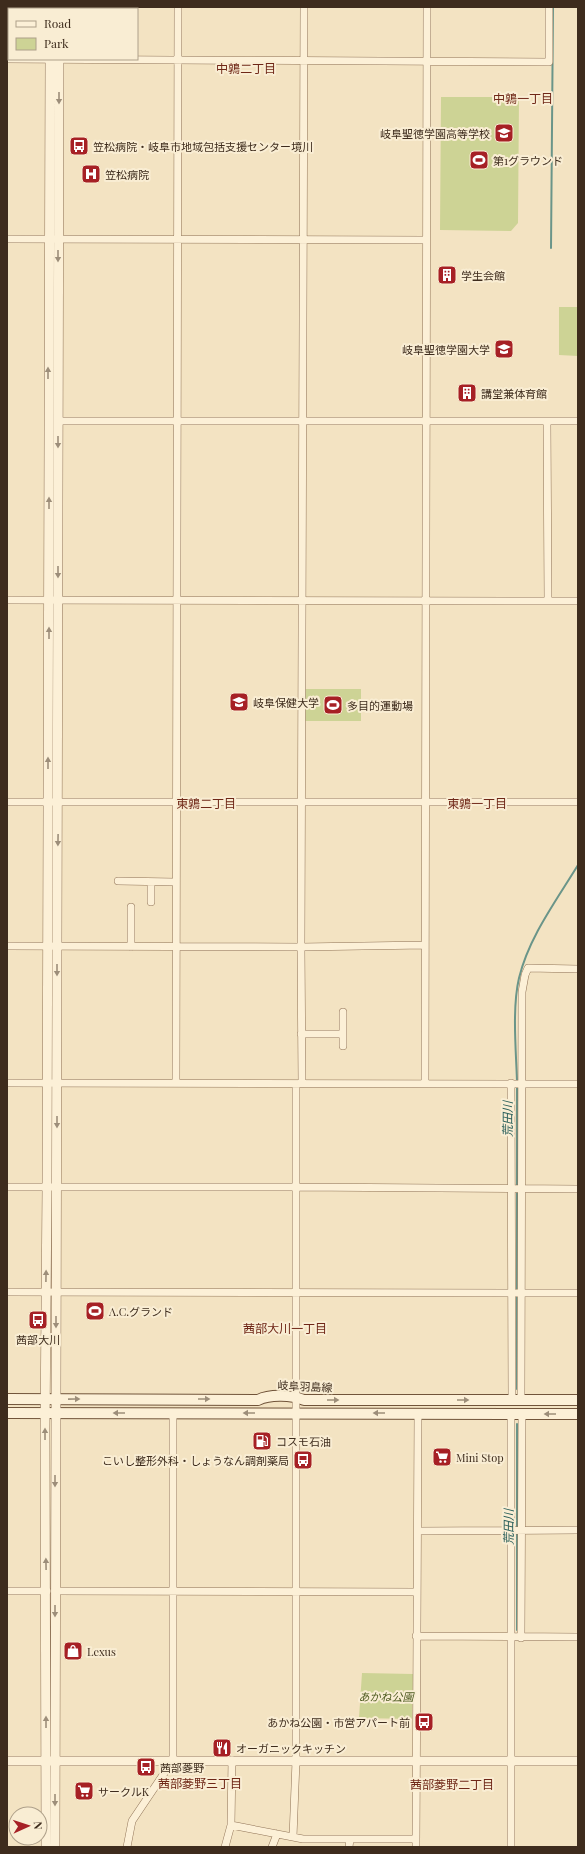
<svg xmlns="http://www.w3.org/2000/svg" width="585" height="1854" font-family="'Playfair Display','Noto Sans JP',serif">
  <rect width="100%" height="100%" fill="#f3e3c2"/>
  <!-- green -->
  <path fill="#cdd395" d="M441,97H519L518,223L511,231L440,230Z
    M559,307H578V356L559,355Z
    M305,689H361V721H305Z
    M362,1673L413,1674L412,1719L359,1718Z"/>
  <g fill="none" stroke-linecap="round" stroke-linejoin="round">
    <!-- stream -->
    <path stroke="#6a9589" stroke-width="2" d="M551,248L553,7
      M517,1081C516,1050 512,1008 519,978C529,937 556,901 578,865
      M517,1086V1389
      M517,1424V1529
      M517,1630V1533"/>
    <!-- minor casing -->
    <g stroke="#907357" stroke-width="8">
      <path id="minor" d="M7,59L549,62V7
        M7,239L426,240
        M58,421H578
        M547,421L548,601
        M7,600L578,601
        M7,802H578
        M118,881L175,882
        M151,882V902
        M7,946L301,947L425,945
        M131,947V907
        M301,1034H343
        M343,1046V1012
        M7,1083L578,1084
        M176,1083L178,7
        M511,1083L512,1400
        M302,1084L301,947L304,7
        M425,1084L427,7
        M7,1187H296L578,1189
        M7,1292L578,1293
        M521,1400L522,992L525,975L528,968L578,969
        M418,1531L578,1530
        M7,1591H47
        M55,1591L417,1592
        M416,1636L578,1637
        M521,1638L522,1413
        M231,1825L303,1839H416
        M293,1837L296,1761V1084
        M127,1847L132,1821L173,1760V1413
        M225,1847L231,1825L232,1760
        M272,1847L277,1834
        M349,1847L350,1839
        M416,1847L418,1413
        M511,1847V1413"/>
    </g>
    <!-- tertiary casing -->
    <g stroke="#907357" stroke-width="10">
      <path id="tertiary" d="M50,9V7
        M59,9V7
        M7,1761H578
        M46,1847L45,1430L47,1187L50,59
        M55,1847L59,59"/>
    </g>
    <!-- secondary casing -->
    <g stroke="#71543a" stroke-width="12">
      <path id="secondary" d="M7,1399L258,1400C270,1394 292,1395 304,1400H578
        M7,1413L578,1414"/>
    </g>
    <!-- minor -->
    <use href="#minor" stroke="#fcf0d7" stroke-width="7"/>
    <!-- tertiary -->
    <use href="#tertiary" stroke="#fcf0d7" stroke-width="9"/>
    <!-- secondary -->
    <use href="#secondary" stroke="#fcf0d7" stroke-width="10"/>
  </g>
  <!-- one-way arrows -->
  <defs><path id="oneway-solid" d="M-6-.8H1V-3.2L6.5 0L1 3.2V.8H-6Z"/></defs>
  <g fill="#9d8e7a">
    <use href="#oneway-solid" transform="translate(59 98) rotate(90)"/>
    <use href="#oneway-solid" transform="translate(58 256) rotate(90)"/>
    <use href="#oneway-solid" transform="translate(48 373) rotate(-90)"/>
    <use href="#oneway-solid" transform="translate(58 442) rotate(90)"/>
    <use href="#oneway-solid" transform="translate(49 503) rotate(-90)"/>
    <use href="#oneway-solid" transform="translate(58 572) rotate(90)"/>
    <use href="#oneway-solid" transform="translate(49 633) rotate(-90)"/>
    <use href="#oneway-solid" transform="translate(48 763) rotate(-90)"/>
    <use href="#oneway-solid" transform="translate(58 840) rotate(91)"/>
    <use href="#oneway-solid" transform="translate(57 970) rotate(90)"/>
    <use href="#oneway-solid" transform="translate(57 1122) rotate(90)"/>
    <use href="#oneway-solid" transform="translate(46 1276) rotate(-89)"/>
    <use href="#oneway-solid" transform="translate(56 1322) rotate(90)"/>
    <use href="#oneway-solid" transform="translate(74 1399) rotate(-1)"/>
    <use href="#oneway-solid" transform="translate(204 1399)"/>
    <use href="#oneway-solid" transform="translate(333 1400)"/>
    <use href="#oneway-solid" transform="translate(463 1400)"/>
    <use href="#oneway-solid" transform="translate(119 1413) rotate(180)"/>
    <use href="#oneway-solid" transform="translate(249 1413) rotate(180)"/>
    <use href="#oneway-solid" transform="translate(379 1413) rotate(-180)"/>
    <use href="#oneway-solid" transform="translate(550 1414) rotate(-180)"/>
    <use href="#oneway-solid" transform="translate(45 1434) rotate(-90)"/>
    <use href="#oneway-solid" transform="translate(55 1481) rotate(90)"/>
    <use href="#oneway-solid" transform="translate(46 1564) rotate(-91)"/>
    <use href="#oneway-solid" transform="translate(55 1611) rotate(90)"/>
    <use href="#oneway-solid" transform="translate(46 1722) rotate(-90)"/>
    <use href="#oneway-solid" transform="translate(55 1800) rotate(90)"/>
  </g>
  <!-- icons -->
  <defs>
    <g id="school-square" transform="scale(1)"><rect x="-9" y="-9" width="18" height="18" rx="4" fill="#a62025" stroke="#f9edd3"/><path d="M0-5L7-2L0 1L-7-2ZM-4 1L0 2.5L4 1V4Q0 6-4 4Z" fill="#fff"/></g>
    <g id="bus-square" transform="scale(1)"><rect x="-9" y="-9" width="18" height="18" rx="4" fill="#a62025" stroke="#f9edd3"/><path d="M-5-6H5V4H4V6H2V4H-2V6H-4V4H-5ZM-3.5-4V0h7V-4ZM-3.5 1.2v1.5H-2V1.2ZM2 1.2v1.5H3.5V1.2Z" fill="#fff"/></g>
    <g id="stadium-square" transform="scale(1)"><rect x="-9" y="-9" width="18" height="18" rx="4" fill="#a62025" stroke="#f9edd3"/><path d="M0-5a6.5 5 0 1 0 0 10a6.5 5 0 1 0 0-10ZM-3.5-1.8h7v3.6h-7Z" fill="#fff"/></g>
    <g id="hospital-square" transform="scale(1)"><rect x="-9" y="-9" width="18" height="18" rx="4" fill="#a62025" stroke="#f9edd3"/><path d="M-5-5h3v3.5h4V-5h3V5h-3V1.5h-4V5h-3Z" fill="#fff"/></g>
    <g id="building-square" transform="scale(1)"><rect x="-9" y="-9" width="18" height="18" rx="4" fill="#a62025" stroke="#f9edd3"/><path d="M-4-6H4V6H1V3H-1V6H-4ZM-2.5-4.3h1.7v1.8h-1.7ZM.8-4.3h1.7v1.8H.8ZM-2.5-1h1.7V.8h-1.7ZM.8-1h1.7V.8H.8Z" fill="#fff"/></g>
    <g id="university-square" transform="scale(1)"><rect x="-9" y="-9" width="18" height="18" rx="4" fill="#a62025" stroke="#f9edd3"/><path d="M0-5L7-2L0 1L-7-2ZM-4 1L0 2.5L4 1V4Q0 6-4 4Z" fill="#fff"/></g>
    <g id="fuel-square" transform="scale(1)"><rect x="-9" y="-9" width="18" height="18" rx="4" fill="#a62025" stroke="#f9edd3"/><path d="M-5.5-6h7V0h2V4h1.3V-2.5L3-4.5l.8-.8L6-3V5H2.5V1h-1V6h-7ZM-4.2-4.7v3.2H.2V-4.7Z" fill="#fff"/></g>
    <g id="supermarket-square" transform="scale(1)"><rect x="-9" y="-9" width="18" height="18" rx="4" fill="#a62025" stroke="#f9edd3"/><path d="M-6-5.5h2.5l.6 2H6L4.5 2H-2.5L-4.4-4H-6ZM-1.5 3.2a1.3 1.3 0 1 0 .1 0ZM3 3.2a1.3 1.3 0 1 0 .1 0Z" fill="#fff"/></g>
    <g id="shop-square" transform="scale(1)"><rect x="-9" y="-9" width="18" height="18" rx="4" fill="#a62025" stroke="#f9edd3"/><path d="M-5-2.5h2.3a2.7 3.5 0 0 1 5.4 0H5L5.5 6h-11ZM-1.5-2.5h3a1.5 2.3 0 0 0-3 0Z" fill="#fff"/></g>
    <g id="restaurant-square" transform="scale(1)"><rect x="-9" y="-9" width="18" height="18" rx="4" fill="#a62025" stroke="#f9edd3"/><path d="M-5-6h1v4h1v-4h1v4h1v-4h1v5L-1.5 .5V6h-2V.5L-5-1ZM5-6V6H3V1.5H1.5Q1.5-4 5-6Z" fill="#fff"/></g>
  </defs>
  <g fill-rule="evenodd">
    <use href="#school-square" x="504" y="133"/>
    <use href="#bus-square" x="79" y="146"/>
    <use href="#stadium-square" x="479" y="160"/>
    <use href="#hospital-square" x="91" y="174"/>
    <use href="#building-square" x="447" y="275"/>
    <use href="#university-square" x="504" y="349"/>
    <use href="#building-square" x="467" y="393"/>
    <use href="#university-square" x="239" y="702"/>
    <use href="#stadium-square" x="333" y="705"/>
    <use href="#stadium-square" x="95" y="1311"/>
    <use href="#bus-square" x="38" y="1320"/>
    <use href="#fuel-square" x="262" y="1441"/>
    <use href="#supermarket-square" x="442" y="1457"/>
    <use href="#bus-square" x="303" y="1460"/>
    <use href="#shop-square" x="73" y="1651"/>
    <use href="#bus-square" x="424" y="1722"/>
    <use href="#restaurant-square" x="222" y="1748"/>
    <use href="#bus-square" x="146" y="1767"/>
    <use href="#supermarket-square" x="84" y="1791"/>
  </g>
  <g text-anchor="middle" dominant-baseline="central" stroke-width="4" stroke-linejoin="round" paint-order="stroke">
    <!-- poi labels -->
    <g font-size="11" fill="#3e2c1d" stroke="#f9edd3" text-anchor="start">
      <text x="490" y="133" text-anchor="end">岐阜聖徳学園高等学校</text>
      <text x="93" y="146">笠松病院・岐阜市地域包括支援センター境川</text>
      <text x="493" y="160">第1グラウンド</text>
      <text x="105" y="174">笠松病院</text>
      <text x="461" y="275">学生会館</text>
      <text x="490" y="349" text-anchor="end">岐阜聖徳学園大学</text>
      <text x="481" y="393">講堂兼体育館</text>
      <text x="253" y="702">岐阜保健大学</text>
      <text x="347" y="705">多目的運動場</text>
      <text x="109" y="1311">A.C.グランド</text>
      <text x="38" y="1339" text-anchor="middle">茜部大川</text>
      <text x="276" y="1441">コスモ石油</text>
      <text x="456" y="1457">Mini Stop</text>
      <text x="289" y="1460" text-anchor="end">こいし整形外科・しょうなん調剤薬局</text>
      <text x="87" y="1651">Lexus</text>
      <text x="410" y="1722" text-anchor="end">あかね公園・市営アパート前</text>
      <text x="236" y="1748">オーガニックキッチン</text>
      <text x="160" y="1767">茜部菱野</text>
      <text x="98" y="1791">サークルK</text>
    </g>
    <!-- street labels -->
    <g font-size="11" fill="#3e2c1d" stroke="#f9edd3">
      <text transform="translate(305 1386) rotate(3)">岐阜羽島線</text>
    </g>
    <!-- park labels -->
    <g font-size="11" font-style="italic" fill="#4f5c21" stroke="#f9edd3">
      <text x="386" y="1696">あかね公園</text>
    </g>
    <!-- neighbourhood labels -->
    <g font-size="12" fill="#6f2717" stroke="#f9edd3">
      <text x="246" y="68">中鶉二丁目</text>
      <text x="523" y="98">中鶉一丁目</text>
      <text x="206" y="803">東鶉二丁目</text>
      <text x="477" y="803">東鶉一丁目</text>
      <text x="285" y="1328">茜部大川一丁目</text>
      <text x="200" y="1783">茜部菱野三丁目</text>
      <text x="452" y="1784">茜部菱野二丁目</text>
    </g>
    <!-- water labels -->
    <g font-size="12" font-style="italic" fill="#2a5f5a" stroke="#f9edd3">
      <text transform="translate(507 1119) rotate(-90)">荒田川</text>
      <text transform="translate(508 1527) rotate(-90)">荒田川</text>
    </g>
  </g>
  <!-- border -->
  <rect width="585" height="1854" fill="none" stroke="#3e2c1d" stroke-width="16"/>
  <!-- legend -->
  <rect x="8" y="8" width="130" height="52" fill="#f9edd3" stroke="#aea08a"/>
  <rect x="16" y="21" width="20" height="6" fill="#fcf0d7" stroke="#aea08a"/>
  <text x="44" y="28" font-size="12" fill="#3e2c1d">Road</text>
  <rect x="16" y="38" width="20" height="12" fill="#cdd395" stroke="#aea08a"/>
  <text x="44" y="48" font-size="12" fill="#3e2c1d">Park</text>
  <!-- north arrow -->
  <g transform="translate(28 1826) rotate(87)"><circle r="19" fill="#f9edd3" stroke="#aea08a"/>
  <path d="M0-3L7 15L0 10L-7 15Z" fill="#a62025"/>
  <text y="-6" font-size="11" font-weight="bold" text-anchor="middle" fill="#3e2c1d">N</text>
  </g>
</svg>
